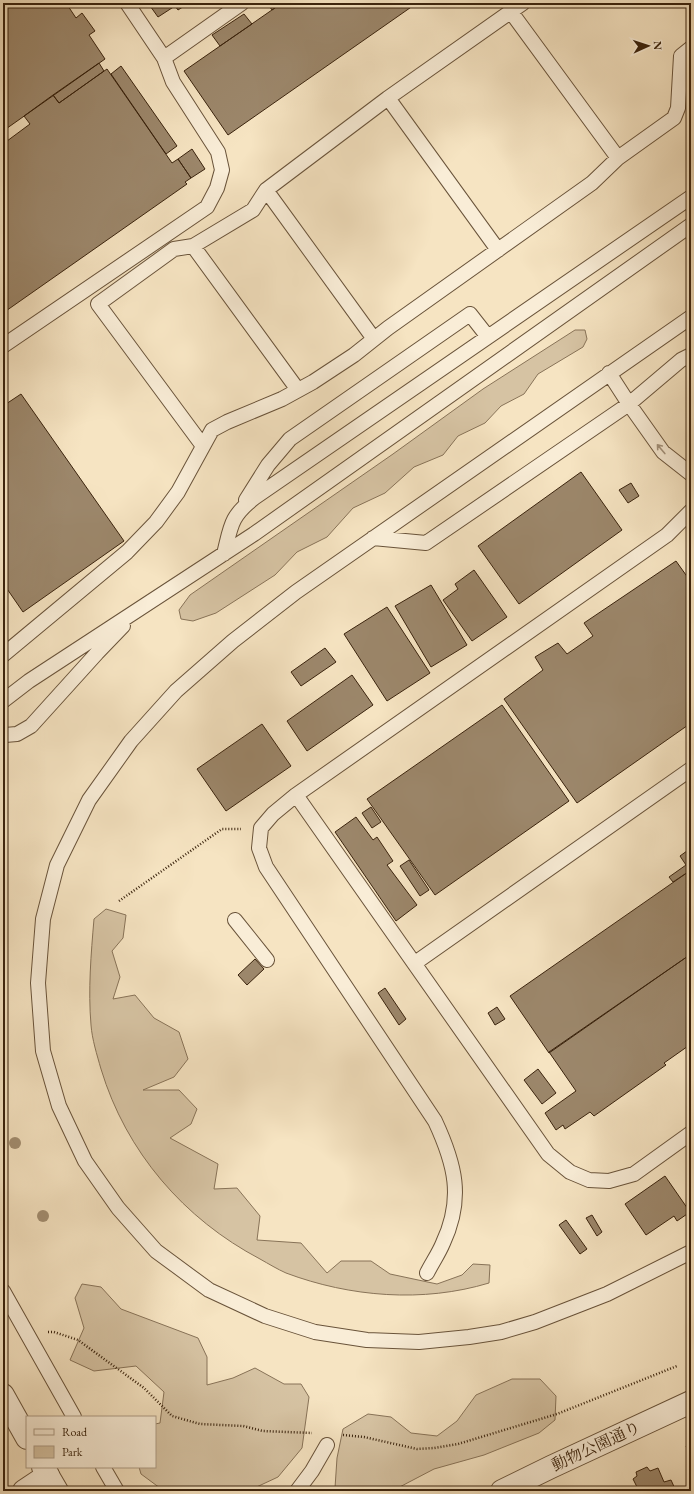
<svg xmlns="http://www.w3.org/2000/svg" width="694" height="1494" font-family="'EB Garamond','Noto Serif JP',serif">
  <rect width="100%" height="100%" fill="#f6e4c2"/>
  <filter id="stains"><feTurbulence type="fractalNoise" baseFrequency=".005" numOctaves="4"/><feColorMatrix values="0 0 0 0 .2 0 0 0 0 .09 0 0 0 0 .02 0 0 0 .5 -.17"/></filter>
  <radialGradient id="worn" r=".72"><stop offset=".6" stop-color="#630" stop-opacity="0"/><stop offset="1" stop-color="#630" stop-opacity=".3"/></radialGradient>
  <!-- green -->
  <path fill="#d6c3a3" stroke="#887358" d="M575,330H585L587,339L583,347L538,374L524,394L501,406L485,423L458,436L443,455L414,467L385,493L353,508L327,537L297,552L275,575L216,613L193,621L181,619L179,610L190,595L393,454L483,389Z
    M106,909L126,915L123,938L112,951L120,977L113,999L135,995L154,1018L179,1032L188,1059L174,1077L143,1090H179L197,1109L191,1124L170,1138L218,1164L214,1189L237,1188L260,1216L257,1240L301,1243L327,1273L341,1261H371L390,1274L437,1284L462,1275L473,1264L490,1265L489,1283C423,1303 350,1297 286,1273C277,1269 269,1264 260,1259C184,1219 126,1152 101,1069C97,1055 92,1039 91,1025C88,990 91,954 94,919Z
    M82,1284L101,1287L121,1309L198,1338L207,1357V1385L233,1378L255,1368L284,1384H301L309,1397L302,1448L278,1477L248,1491H164L141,1474L139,1467H155V1424L160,1423L164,1392L136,1366L94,1371L70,1360L84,1328L75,1298Z
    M512,1379H540L556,1396L555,1420L539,1433L484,1455L434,1469L392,1491H336L335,1488L337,1458L343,1429L368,1414L391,1417L411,1433L437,1436L457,1421L476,1395Z"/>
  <!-- building -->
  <path fill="#9c876b" stroke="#3a230d" d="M3,3H30V4L32,3H66L76,18L82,13L95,31L89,35L105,59L3,131Z
    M148,3H173L175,6L158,17Z
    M173,3H189L178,10Z
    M267,3H282L272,10Z
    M282,3H417L228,135L184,71Z
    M244,14L252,24L220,46L212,35Z
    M99,63L104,71L59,103L53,95Z
    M121,66L177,146L166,154L111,74Z
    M107,69L172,163L178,159L191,178L185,182L187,184L3,313V144L30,124L24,116L53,95L59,103Z
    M192,149L205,169L191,178L178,159Z
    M21,394L124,541L23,612L3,583V406Z
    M581,472L622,530L519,604L478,546Z
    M631,483L639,496L628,503L619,490Z
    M676,561L691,582V723L577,803L504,699L543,670L535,657L558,643L567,654L593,636L584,623Z
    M474,570L507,617L472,641L443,600L458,589L455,584Z
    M431,585L467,645L431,667L395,606Z
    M387,607L430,673L387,701L344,634Z
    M325,648L336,662L301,686L291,672Z
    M352,675L373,705L307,751L287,721Z
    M502,705L569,801L435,895L367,799Z
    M262,724L291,766L226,811L197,769Z
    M371,807L381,822L372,828L362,813Z
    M356,817L373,840L377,837L393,861L387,865L417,905L396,921L335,832Z
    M691,848V870L673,882L669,877L686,865L680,856Z
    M409,860L429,890L420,896L400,866Z
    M691,870V954L549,1053L510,996Z
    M691,954V1044L664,1063L666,1065L594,1116L590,1112L565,1129L563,1125L556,1130L545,1113L576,1091L549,1052Z
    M255,959L264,969L247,985L238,975Z
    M385,988L406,1019L399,1025L378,993Z
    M497,1007L505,1019L495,1025L488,1013Z
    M538,1069L556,1093L542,1104L524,1080Z
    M665,1176L690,1212L677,1221L674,1216L646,1235L625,1204Z
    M592,1215L602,1232L597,1236L586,1218Z
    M566,1220L587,1249L580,1254L559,1225Z
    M691,1443V1455L686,1446Z
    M647,1467L650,1471L658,1468L664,1482L671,1480L676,1491H633L638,1489L633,1479L637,1476L636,1472Z"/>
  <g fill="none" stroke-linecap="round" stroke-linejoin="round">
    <!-- service casing -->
    <g stroke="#69533a" stroke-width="16">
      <path id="service" d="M511,12L618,158
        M164,58L242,3
        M388,98L498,250
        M266,190L374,339
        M193,246L298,390
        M691,317L296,592L233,641L176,691L131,741L89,800L57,865L43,919L38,983L43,1051L59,1106L85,1161L118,1208L156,1251L209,1290L265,1316L315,1332L367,1340L419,1342L469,1337L501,1332L535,1322L607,1294L691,1252
        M3,346L207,207L217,188L222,170L218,152L173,82L164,58L127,3
        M609,373L629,404L663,452L691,474
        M203,446L98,304L174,249L193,246L253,210L266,190L388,98L523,3
        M246,500L268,465L290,439L470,314L488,337
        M373,538L426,543L629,404L681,360L691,355
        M224,554C231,526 230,517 254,498L691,197
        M3,655L127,552L156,522L178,492L212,430L227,422L282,399L313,382L354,355L388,328L592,183L618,158L674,118L678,108L681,56L691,48
        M3,701L29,681L254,534L691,225
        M3,734L5,735L17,734L31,726L97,653L123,626
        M296,795L548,1154L570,1172L589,1180L609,1181L634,1174L691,1133
        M235,920L267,960
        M415,963L691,769
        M427,1273C432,1263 439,1253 443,1243C464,1198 455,1164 435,1121L266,867L259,848L261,828L273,814L296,795L667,535L691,511
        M3,1291L74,1417
        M103,1467L117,1491
        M297,1491L312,1471L327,1445"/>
    </g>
    <!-- minor casing -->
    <g stroke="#69533a" stroke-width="24">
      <path id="minor" d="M24,1491L48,1475"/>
    </g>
    <!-- tertiary casing -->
    <g stroke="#69533a" stroke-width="24">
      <path id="tertiary" d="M3,1395L27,1438
        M43,1467L57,1491
        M502,1491L551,1467L691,1402"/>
    </g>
    <!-- path -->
    <path stroke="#3a230d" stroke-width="2.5" stroke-dasharray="1 2" stroke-linecap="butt" d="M119,901L222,829H241
      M48,1332H54L78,1340L144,1388L172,1416L200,1424L243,1426L263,1431L312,1433
      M343,1435L364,1437L417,1449L434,1448L458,1444L557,1414L677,1366"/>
    <!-- service -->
    <use href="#service" stroke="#f9edd7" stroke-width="14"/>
    <!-- minor -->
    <use href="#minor" stroke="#f9edd7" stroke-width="22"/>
    <!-- tertiary -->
    <use href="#tertiary" stroke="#f9edd7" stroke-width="22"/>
  </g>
  <!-- trees -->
  <g fill="#a49073">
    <circle cx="15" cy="1143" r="6"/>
    <circle cx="43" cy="1216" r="6"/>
  </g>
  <!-- one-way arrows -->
  <defs><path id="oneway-shaft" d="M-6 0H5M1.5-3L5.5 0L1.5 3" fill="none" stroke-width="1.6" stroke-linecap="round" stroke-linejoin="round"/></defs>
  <use stroke="#a3927c" href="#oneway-shaft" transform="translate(661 449) rotate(-130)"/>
  <g text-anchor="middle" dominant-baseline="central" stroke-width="3" stroke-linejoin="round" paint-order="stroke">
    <!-- street labels -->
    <g font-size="16" fill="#3a230d" stroke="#f9edd7">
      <text transform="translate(596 1446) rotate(-25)">動物公園通り</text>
    </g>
  </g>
  <!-- margin -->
  <rect width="694" height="1494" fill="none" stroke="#f6e4c2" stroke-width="16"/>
  <rect x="4" y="4" width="686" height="1486" fill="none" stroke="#3a230d" stroke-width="2"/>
  <rect x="8" y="8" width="678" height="1478" fill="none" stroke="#3a230d"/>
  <!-- legend -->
  <rect x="26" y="1416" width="130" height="52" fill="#f9edd7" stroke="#ad9c86"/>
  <rect x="34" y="1429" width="20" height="6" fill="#f9edd7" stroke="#ad9c86"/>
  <text x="62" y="1436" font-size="12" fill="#3a230d">Road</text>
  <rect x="34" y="1446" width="20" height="12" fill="#d6c3a3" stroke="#ad9c86"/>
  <text x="62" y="1456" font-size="12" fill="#3a230d">Park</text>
  <!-- north arrow -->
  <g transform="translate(648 46) rotate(87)" stroke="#f9edd7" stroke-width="3" paint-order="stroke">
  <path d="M0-3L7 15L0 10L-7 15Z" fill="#3a230d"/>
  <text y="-6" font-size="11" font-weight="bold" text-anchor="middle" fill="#3a230d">N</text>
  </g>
  <rect width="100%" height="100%" filter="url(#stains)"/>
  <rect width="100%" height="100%" fill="url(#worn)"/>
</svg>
